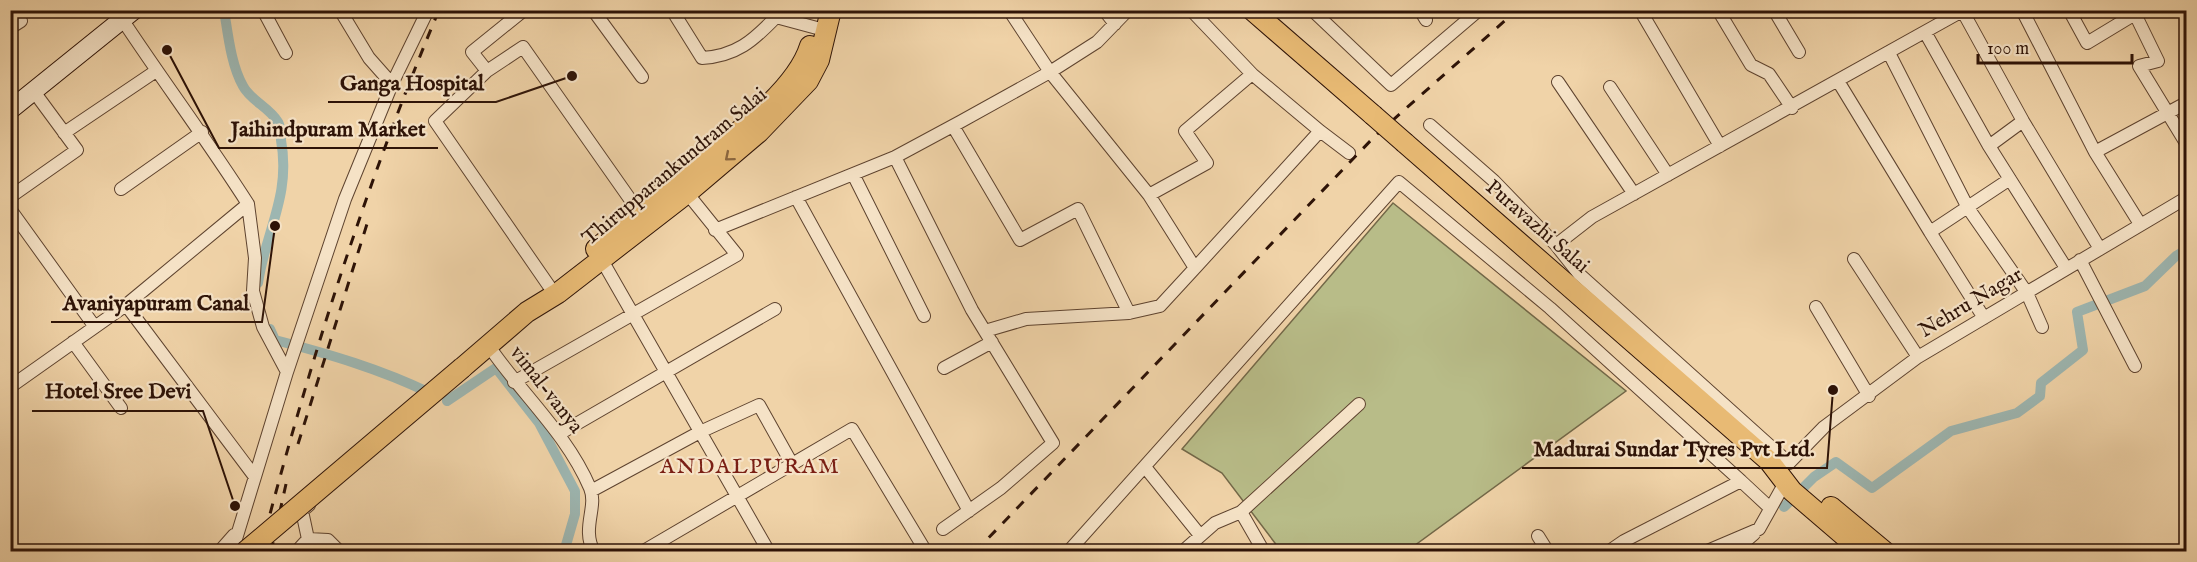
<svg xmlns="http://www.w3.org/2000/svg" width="2197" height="562" font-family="'IM FELL English',serif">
  <rect width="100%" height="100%" fill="#f0d3a8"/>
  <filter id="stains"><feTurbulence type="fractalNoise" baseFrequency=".00333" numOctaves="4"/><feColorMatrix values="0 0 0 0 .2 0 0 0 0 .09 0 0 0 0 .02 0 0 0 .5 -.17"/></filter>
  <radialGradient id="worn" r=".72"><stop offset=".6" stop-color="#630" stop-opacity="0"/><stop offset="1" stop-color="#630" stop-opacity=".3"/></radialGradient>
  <!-- green -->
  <path fill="#b8bc88" stroke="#736848" stroke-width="1.5" d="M1393,203L1626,391L1407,551H1281L1222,473L1182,449Z"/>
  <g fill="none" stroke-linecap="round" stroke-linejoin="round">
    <!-- canal -->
    <path stroke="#9db6b1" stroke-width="10" d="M224,10C228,34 231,65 243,86C250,100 270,108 278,122C281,127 281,135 281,140C291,196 266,230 258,283
      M270,329L275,340C329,354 380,369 430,393
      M447,401L496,368L539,423L575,491V514L564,552
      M1784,507L1814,477L1836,462L1872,488L1951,431L2017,413L2040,396L2041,383L2083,350L2077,312L2145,286L2176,256L2186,250"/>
    <!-- street casing -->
    <g stroke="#5e432f" stroke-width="14">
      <path id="street" d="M263,10L286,53
        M340,10L369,58L392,84
        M524,10L472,52L487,71L435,121L549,286
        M593,10L642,77
        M672,10L702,58C736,56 753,41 776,17
        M775,10L776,17L828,31
        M1009,10L1050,72L1149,195L1195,268L1320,131L1252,74
        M1104,10L1115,24
        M1312,10L1391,85L1479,10
        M1420,10L1426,20
        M1640,10L1720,146
        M1718,10L1751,65L1769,74L1792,108
        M1774,10L1799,52
        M1962,10L2023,121L2100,249
        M2022,10L2095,152
        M2069,10L2087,43L2135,14L2158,61L2139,66L2186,143
        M2185,10L2186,15
        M10,28L21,21L13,10
        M1925,32L1989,146
        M1889,53L1968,208L2027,293L2042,327
        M487,71L523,47L639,212
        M1838,81L1930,232L2010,179
        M1558,82L1634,194
        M1610,87L1668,175
        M2023,121L1989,146L2066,268
        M1430,125L1494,181L1556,245
        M953,126L1020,240L1078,209L1129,313
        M1320,131L1349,153
        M64,133L156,71
        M895,157L972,310L1053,443L1001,488L943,529
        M853,174L924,316
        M121,189L202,132
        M1149,195L1207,163L1185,131L1252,74L1191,10
        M10,197L77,150L35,93
        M796,197L969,511
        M248,204L255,258L253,291L263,327L287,372
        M10,209L95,327
        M2140,224L2095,152L2186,103
        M715,230L895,157L960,122L1050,72L1097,42L1128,10
        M1930,232L1984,318
        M599,255L769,552
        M1854,259L1918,357
        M2080,260L2135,366
        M126,305L255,477
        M1816,307L1869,396
        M985,331L1026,319L1129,313L1160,306L1195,268
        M73,342L121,408
        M493,352C525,397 568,436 590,488C598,507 581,528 594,552
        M944,368L992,342
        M514,382L737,255L683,188
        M10,387L126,305L248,204C206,138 159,76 116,10
        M559,434L775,309
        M1789,463L1579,274L1556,245L1592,217L1964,10
        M1789,463L1824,427L1918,357L2186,198
        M1145,467L1199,534
        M591,491L700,432L759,405L792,464
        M1538,536L1548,552
        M308,539L302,511L309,505
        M219,552L234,535
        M232,552L287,372L345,199L392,84L428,10
        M296,552L308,539L328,540L340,552
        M642,552L852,429L925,550L922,552
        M1068,552L1399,182L1550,308L1741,481
        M1182,552L1215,523L1241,512
        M1264,552L1241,512L1359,404
        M1608,552L1624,541L1741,481L1770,508
        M1705,552L1759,529L1787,479
        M1733,552L1754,534"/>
    </g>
    <!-- secondary casing -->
    <g stroke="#2e1307" stroke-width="20">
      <path id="secondary" d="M10,110L134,10"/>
    </g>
    <!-- primary casing -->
    <g stroke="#2e1307" stroke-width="22">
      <path id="primary" d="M1252,10L1373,115
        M1405,143L1769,461L1792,491L1863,552
        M596,249C624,226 651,201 680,178C719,146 795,95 810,46
        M462,368L527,312L558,293L687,193L759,132L808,81L819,60L831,10
        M1831,507L1885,552"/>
    </g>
    <!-- street -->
    <use href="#street" stroke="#f5e2c6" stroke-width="12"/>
    <!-- secondary -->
    <use href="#secondary" stroke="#f5e2c6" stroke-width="18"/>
    <!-- primary -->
    <use href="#primary" stroke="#e8ba74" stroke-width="20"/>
    <!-- rail -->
    <path stroke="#2e1307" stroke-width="3" stroke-dasharray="10 10" stroke-linecap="butt" d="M298,444L367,224
      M260,552C308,367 365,186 439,10
      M271,552L286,484
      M975,552L1376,135L1517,10"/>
    <!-- primary-bridge casing -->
    <g stroke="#2e1307" stroke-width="22" stroke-linecap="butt">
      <path id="primary-bridge" d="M1373,115L1405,143
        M245,552L462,368"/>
    </g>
    <!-- primary-bridge -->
    <use href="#primary-bridge" stroke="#e8ba74" stroke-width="20"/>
  </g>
  <!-- one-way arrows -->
  <defs><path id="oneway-chevron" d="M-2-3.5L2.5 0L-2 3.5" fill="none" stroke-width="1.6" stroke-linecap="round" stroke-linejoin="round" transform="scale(1.5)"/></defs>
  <use stroke="#8b663e" href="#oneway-chevron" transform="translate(729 157) rotate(140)"/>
  <g text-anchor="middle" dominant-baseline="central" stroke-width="4.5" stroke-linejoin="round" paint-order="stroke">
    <!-- street labels -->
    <g font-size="21" fill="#2e1307" stroke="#f5e2c6">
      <text transform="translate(675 167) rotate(-40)">Thirupparankundram Salai</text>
      <text transform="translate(1537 227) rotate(41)">Puravazhi Salai</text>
      <text transform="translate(1971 303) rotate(-31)">Nehru Nagar</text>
      <text transform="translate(546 390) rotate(52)">vimal-vanya</text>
    </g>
    <!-- neighbourhood labels -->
    <g font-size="22" letter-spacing="1.5" fill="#7a1f14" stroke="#f5e2c6">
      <text x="750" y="467">ANDALPURAM</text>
    </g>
  </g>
  <!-- callouts -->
  <path fill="none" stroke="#2e1307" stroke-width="2" d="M572 76L496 102H328M167 50L219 148H438M275 226L262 322H51M235 506L203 411H32M1833 390L1827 468H1522"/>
  <g fill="#2e1307" stroke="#f5e2c6" stroke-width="2">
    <circle cx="572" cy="76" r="6"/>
    <circle cx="167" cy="50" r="6"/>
    <circle cx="275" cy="226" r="6"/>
    <circle cx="235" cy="506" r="6"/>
    <circle cx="1833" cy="390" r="6"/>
  </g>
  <g font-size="22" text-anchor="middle" font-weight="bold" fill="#2e1307" stroke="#f5e2c6" stroke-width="4.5" stroke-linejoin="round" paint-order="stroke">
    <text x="412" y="90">Ganga Hospital</text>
    <text x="328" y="136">Jaihindpuram Market</text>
    <text x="156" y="310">Avaniyapuram Canal</text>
    <text x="118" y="398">Hotel Sree Devi</text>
    <text x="1674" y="456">Madurai Sundar Tyres Pvt Ltd.</text>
  </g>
  <!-- margin -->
  <rect width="2197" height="562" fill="none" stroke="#f0d3a8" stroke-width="36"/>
  <rect x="12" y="12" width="2173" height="538" fill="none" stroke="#2e1307" stroke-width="3"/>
  <rect x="18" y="18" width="2161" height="526" fill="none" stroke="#2e1307" stroke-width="1.5"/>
  <!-- scale -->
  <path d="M1978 54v9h154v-9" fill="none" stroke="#2e1307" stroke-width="3"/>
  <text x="1987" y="54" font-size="18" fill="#2e1307" stroke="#f5e2c6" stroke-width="4.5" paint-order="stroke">100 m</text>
  <rect width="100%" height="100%" filter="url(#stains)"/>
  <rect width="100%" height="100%" fill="url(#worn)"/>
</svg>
